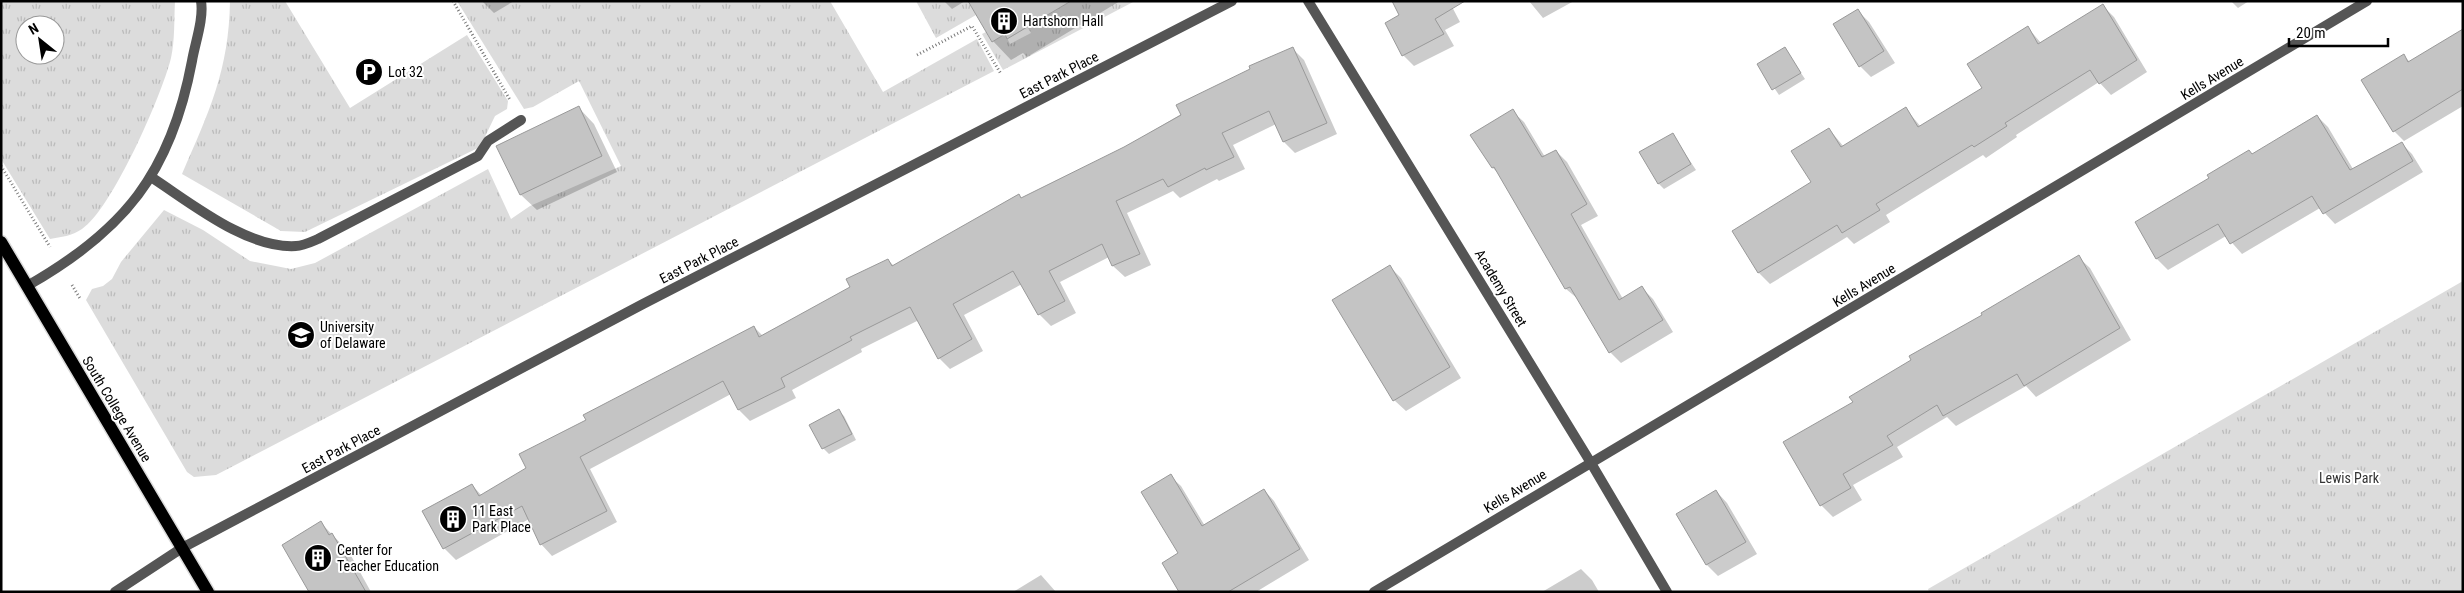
<svg xmlns="http://www.w3.org/2000/svg" width="2464" height="593" font-family="'Roboto Condensed',sans-serif">
  <defs>
    <pattern id="grass-tufts" width="24" height="20" patternUnits="userSpaceOnUse" patternTransform="scale(1.25)"><rect width="24" height="20" fill="#dcdcdc"/><path d="M3 7l-1-3M5 7V3M7 7l1-3M15 17l-1-3M17 17v-4M19 17l1-3" fill="none" stroke="#bbb"/></pattern>
  </defs>
  <rect width="100%" height="100%" fill="#fff"/>
  <!-- grass -->
  <path fill="url(#grass-tufts)" fill-rule="evenodd" d="M1,1H175C174,20 175,40 171,58C162,95 112,209 82,229C72,236 61,237 50,239L1,159ZM25,25H55V55H25Z
    M230,1H285L350,108L467,35L508,101L507,109L495,116L480,147L305,232L281,231L182,174C209,112 229,70 230,1Z
    M457,1H830L883,92L977,39L994,71L216,475L194,477L187,472L86,300L92,289L103,286L112,279L121,262L164,210L203,230L250,261L291,269L315,263L488,169L511,219L530,206L621,166L579,81L533,107L524,109Z
    M916,1H968L976,15L936,38Z
    M1071,1H1135L1003,70L982,34L986,32L992,42L1005,34L1010,44L1031,33L1025,23H1034Z
    M2463,281V592H1929L1928,589Z"/>
  <!-- shadow -->
  <path fill="#0003" d="M482,1H514L494,13Z
    M944,1H965L952,9Z
    M970,1H1120L1027,57L1023,53L1011,60L993,41Z
    M1449,1L1460,22L1445,30L1454,46L1414,66L1403,55Z
    M1529,1H1574L1543,18Z
    M2231,1H2249L2238,8Z
    M2103,6L2114,17L2147,72L2111,95L2099,82L2016,135L2017,137L1986,158L1983,155L1886,215L1890,222L1854,244L1847,237L1770,284L1759,273L1734,232L1812,182L1829,129L1844,147L1906,109L1921,127L1984,89L2028,28L2041,43Z
    M1858,11L1869,22L1895,63L1871,77L1860,66Z
    M2463,30V106L2404,141L2394,131L2403,55L2410,62Z
    M1292,48L1304,60L1337,134L1295,153L1284,142L1276,124L1233,145L1245,169L1219,181L1217,179L1180,198L1173,191L1127,213L1151,265L1125,277L1113,266L1109,257L1060,282L1076,313L1051,326L1039,314L1022,284L964,315L983,351L950,369L939,358L919,320L861,349L862,352L792,390L796,398L750,421L739,410L731,394L590,469L617,522L552,556L541,544L529,519L456,560L444,548L472,485L482,496L528,469L587,420L754,327L763,336L852,288L888,260L894,266L1019,196L1022,199L1124,148Z
    M1785,49L1805,79L1779,95L1758,64Z
    M579,108L594,124L617,172L537,210L521,195L498,146Z
    M1512,111L1524,122L1545,157L1556,151L1567,162L1598,216L1581,225L1623,299L1642,288L1653,299L1673,332L1621,363L1610,352L1578,299L1566,289L1502,177L1493,168Z
    M2317,116L2328,127L2353,169L2401,143L2412,154L2423,172L2335,224L2320,208L2242,254L2226,236L2168,270L2157,259L2136,223Z
    M1672,134L1696,170L1664,189L1659,184Z
    M2078,257L2090,268L2131,340L2036,397L2026,386L1956,426L1947,417L1897,447L1903,457L1853,485L1862,500L1833,517L1821,505L1785,442L1855,403L1984,315Z
    M1390,267L1401,278L1461,378L1406,411L1394,400Z
    M839,411L844,416L856,440L829,454L823,448Z
    M1170,476L1181,486L1205,526L1264,490L1274,501L1309,560L1256,592H1181L1180,554Z
    M1716,491L1727,503L1757,554L1718,576L1707,565L1678,514Z
    M321,523L349,552L371,592H312Z
    M1581,569L1592,580L1599,592H1542Z
    M1041,575L1056,592H1013Z"/>
  <!-- building -->
  <path fill="#c4c4c4" stroke="#999" d="M968,1H1071L1007,39L1005,34L992,42Z
    M1392,1H1465L1435,19L1444,34L1402,56L1385,23L1399,15Z
    M2103,4L2137,60L2099,84L2090,70L2005,123L2007,126L1974,147L1972,145L1876,204L1880,210L1842,233L1837,225L1758,273L1732,231L1811,182L1791,151L1829,128L1841,147L1906,107L1918,127L1982,88L1967,64L2028,26L2038,44Z
    M1858,9L1884,51L1859,67L1833,24Z
    M2463,29V89L2393,132L2361,80L2404,54L2408,62Z
    M1293,47L1327,123L1283,142L1269,111L1222,133L1234,157L1206,170L1205,168L1168,187L1163,179L1116,201L1140,254L1112,266L1102,244L1049,271L1065,301L1038,315L1013,271L953,304L972,339L938,359L910,307L850,337L852,340L781,378L785,387L738,410L723,381L580,457L607,511L540,545L522,506L443,549L422,511L472,484L479,496L526,468L519,454L586,420L583,415L754,326L759,337L850,287L846,279L888,259L892,266L1019,194L1021,198L1124,147L1181,115L1176,105L1250,69L1249,66Z
    M1785,47L1801,73L1772,90L1757,64Z
    M579,106L602,156L520,195L496,146Z
    M1513,109L1542,157L1556,150L1587,204L1571,214L1619,300L1642,286L1663,320L1609,353L1570,287L1565,289L1494,167L1492,168L1470,135Z
    M2317,115L2350,170L2402,142L2413,161L2323,214L2312,196L2230,244L2218,224L2156,259L2135,222L2209,178L2207,175L2249,150L2252,154Z
    M1673,133L1691,164L1658,184L1639,152Z
    M2079,255L2120,328L2024,386L2017,374L1943,416L1937,405L1887,436L1893,445L1843,474L1851,488L1820,506L1783,442L1853,402L1849,397L1911,360L1909,356L1982,315L1981,313Z
    M1390,265L1450,367L1393,401L1332,300Z
    M839,409L852,434L822,449L809,425Z
    M1171,474L1202,526L1264,489L1300,549L1228,592H1179L1162,563L1178,553L1141,492Z
    M1716,490L1746,542L1706,565L1676,514Z
    M321,521L329,535L332,533L366,592H309L282,545Z"/>
  <g fill="none" stroke-linecap="round" stroke-linejoin="round">
    <!-- primary casing -->
    <g stroke="#dbdbdb" stroke-width="15">
      <path id="primary" d="M1,242L208,592"/>
    </g>
    <!-- path -->
    <path stroke="#777" stroke-width="3" stroke-dasharray="1 2.5" stroke-linecap="butt" d="M453,1L510,100
      M917,55L972,26L1001,74
      M1,166L50,247
      M72,285L81,300"/>
    <!-- service -->
    <path stroke="#555" stroke-width="10" d="M151,177C191,203 247,249 296,246C303,246 311,242 318,239L478,156L488,141L521,120
      M27,286C124,231 171,173 192,61C195,43 204,19 201,1"/>
    <!-- minor -->
    <path stroke="#555" stroke-width="10" d="M1308,1L1591,463L1667,592
      M1374,592L2367,1"/>
    <!-- tertiary -->
    <path stroke="#555" stroke-width="10" d="M115,592L182,548L643,304L1232,1"/>
    <!-- primary -->
    <use href="#primary" stroke="#000" stroke-width="12"/>
  </g>
  <!-- icons -->
  <defs>
    <g id="building-disc" transform="scale(1.4375)"><circle r="9.5" fill="#000" stroke="#fff"/><path d="M-4-6H4V6H1V3H-1V6H-4ZM-2.5-4.3h1.7v1.8h-1.7ZM.8-4.3h1.7v1.8H.8ZM-2.5-1h1.7V.8h-1.7ZM.8-1h1.7V.8H.8Z" fill="#fff"/></g>
    <g id="parking-disc" transform="scale(1.4375)"><circle r="9.5" fill="#000" stroke="#fff"/><path d="M-3.5-5.5H1a3.5 3.5 0 0 1 0 7H-1V5.5H-3.5ZM-1-3.4V-.6H.8a1.4 1.4 0 0 0 0-2.8Z" fill="#fff"/></g>
    <g id="university-disc" transform="scale(1.4375)"><circle r="9.5" fill="#000" stroke="#fff"/><path d="M0-5L7-2L0 1L-7-2ZM-4 1L0 2.5L4 1V4Q0 6-4 4Z" fill="#fff"/></g>
  </defs>
  <g fill-rule="evenodd">
    <use href="#building-disc" x="1004" y="21"/>
    <use href="#parking-disc" x="369" y="72"/>
    <use href="#university-disc" x="301" y="335"/>
    <use href="#building-disc" x="453" y="519"/>
    <use href="#building-disc" x="318" y="558"/>
  </g>
  <g text-anchor="middle" dominant-baseline="central" stroke-width="4" stroke-linejoin="round" paint-order="stroke">
    <!-- poi labels -->
    <g font-size="14" fill="#000" stroke="#fff" text-anchor="start">
      <text x="1023" y="21">Hartshorn Hall</text>
      <text x="388" y="72">Lot 32</text>
      <text x="320" y="327">University<tspan x="320" dy="16">of Delaware</tspan></text>
      <text x="472" y="511">11 East<tspan x="472" dy="16">Park Place</tspan></text>
      <text x="337" y="550">Center for<tspan x="337" dy="16">Teacher Education</tspan></text>
    </g>
    <!-- street labels -->
    <g font-size="14" fill="#000" stroke="#fff">
      <text transform="translate(1059 75) rotate(-27)">East Park Place</text>
      <text transform="translate(2212 78) rotate(-31)">Kells Avenue</text>
      <text transform="translate(699 260) rotate(-27)">East Park Place</text>
      <text transform="translate(1864 285) rotate(-31)">Kells Avenue</text>
      <text transform="translate(1501 288) rotate(59)">Academy Street</text>
      <text transform="translate(117 409) rotate(59)">South College Avenue</text>
      <text transform="translate(341 449) rotate(-28)">East Park Place</text>
      <text transform="translate(1515 491) rotate(-31)">Kells Avenue</text>
    </g>
    <!-- park labels -->
    <g font-size="14" fill="#333" stroke="#fff">
      <text x="2349" y="478">Lewis Park</text>
    </g>
  </g>
  <!-- border -->
  <rect width="2464" height="593" fill="none" stroke="#000000" stroke-width="5"/>
  <!-- north arrow -->
  <g transform="translate(40 40) rotate(330)"><circle r="24" fill="#ffffff" stroke="#999999"/>
  <path d="M0-4L9 19L0 12L-9 19Z" fill="#000000"/>
  <text y="-8" font-size="14" font-weight="bold" text-anchor="middle" fill="#000000">N</text>
  </g>
  <!-- scale -->
  <path d="M2289 38v8h99v-8" fill="none" stroke="#000000" stroke-width="2.5"/>
  <text x="2296" y="38" font-size="15" fill="#000000" stroke="#ffffff" stroke-width="4" paint-order="stroke">20 m</text>
</svg>
